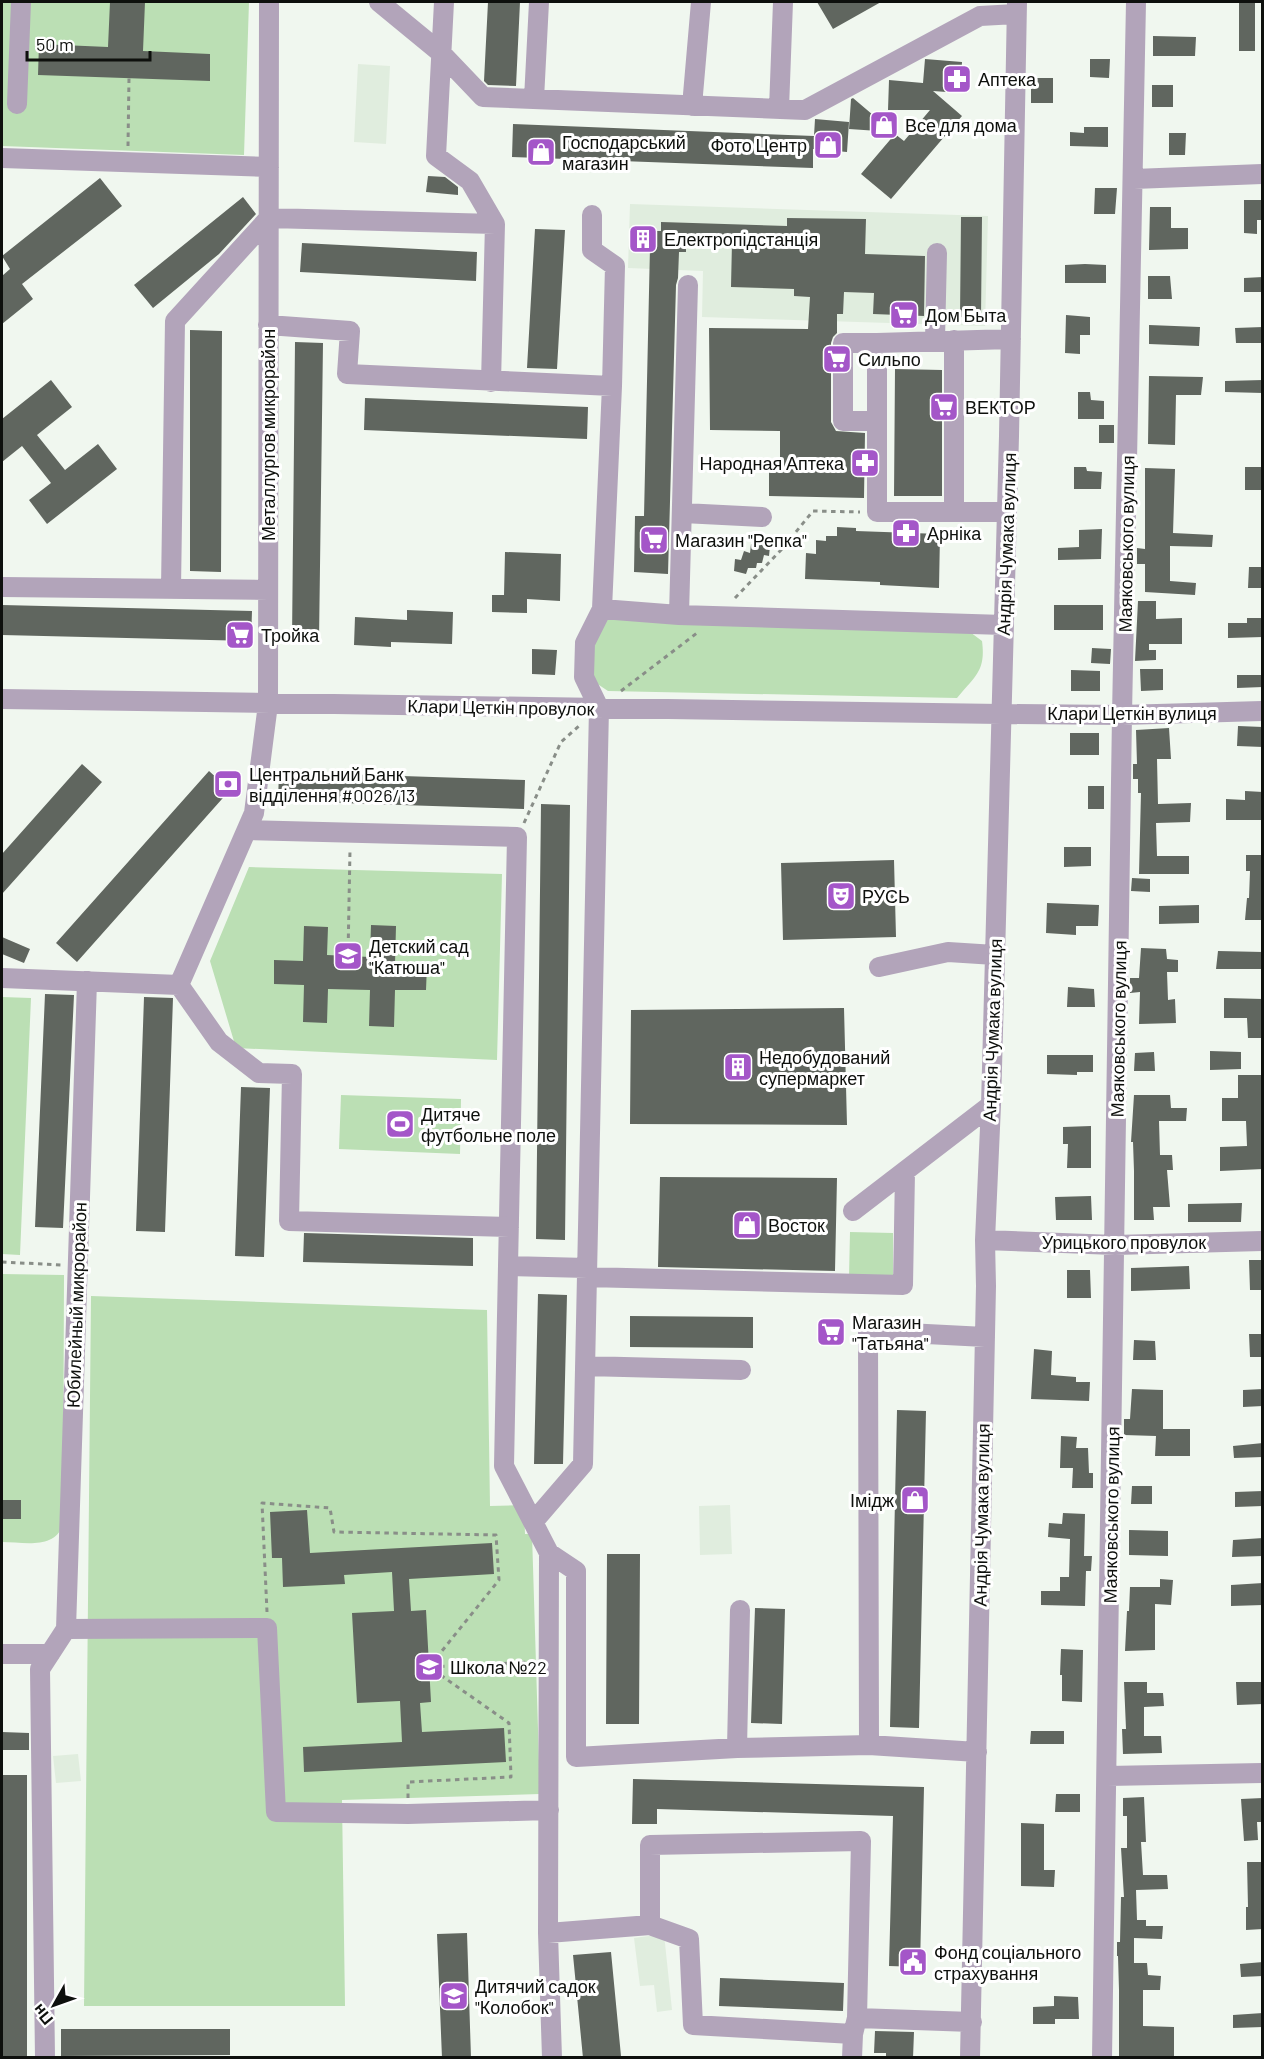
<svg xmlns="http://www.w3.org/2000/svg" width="1264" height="2059" font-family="Barlow,sans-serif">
  <rect width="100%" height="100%" fill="#f0f7ef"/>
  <!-- built -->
  <path fill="#e0edde" d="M358,64L390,66L386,144L354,142Z
    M630,204L988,216L985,326L702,317L703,271L628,268Z
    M730,1505L732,1554L700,1555L699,1506Z
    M78,1754L81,1781L56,1783L53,1756Z
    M664,1934L672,2010L657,2012L654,1985L640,1986L634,1938Z"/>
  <!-- green -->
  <path fill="#bbdfb4" d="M2,2H249L244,155L2,146Z
    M610,619L970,632L982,641C986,671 975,676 957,698L608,691L596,683L591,676V636L599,622Z
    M249,867L502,874L497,1060L236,1048L210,961Z
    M2,997L31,998L20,1255L2,1254Z
    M341,1095L461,1099L460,1154L339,1149Z
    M850,1232L893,1233V1280L849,1278Z
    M2,1274L64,1275L63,1525C54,1550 23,1542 2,1542Z
    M91,1296L487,1310L490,1506L524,1505L525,1534H532L540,1794L342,1800L345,2006H84Z"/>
  <!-- building -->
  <path fill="#60665f" d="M110,2H145L143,51L210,54V81L38,75L39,44L108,47Z
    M488,2H520L516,86L488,85L484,81Z
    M817,2H881L833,29Z
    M1239,2H1255V51H1239Z
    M1153,36L1196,37L1195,56H1153Z
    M925,59L962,62L960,93L933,91L962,116L891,199L861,174L895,134L904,141L930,110H888L889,80L923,83Z
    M1090,59H1110L1109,78L1090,77Z
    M1031,78H1053V103H1031Z
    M1152,85H1173V107H1152Z
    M853,98L893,132L849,129L851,99Z
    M815,119L849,122L847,152L813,149V168L512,157L513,124L814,136Z
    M1084,127H1108V147L1070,146V132L1084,133Z
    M1169,133H1186L1185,155H1169Z
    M428,176L445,177L458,187V195L426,192Z
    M100,178L122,206L22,284L33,299L2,324V276L10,269L2,256Z
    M1095,188H1117L1115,214H1094Z
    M243,197L256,214L219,254L153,308L134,285Z
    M1244,200H1263V220H1257V234L1244,233Z
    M1150,207H1171V228H1188V249L1149,250Z
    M961,217H982L981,318L960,317Z
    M787,218L866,219L865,254L925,256L924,316L873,314L874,293L844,292L843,314H837V333L833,337L831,343V422L836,431L865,433L864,498L769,496V471H780V431L710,430L709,328L808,329L810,297L794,296V289L731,287L732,242L686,240V252H679L678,278L676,285L668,574L634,572L635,516H644L650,247H632V231H661V222L787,226Z
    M535,229L565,230L557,369L527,368Z
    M302,243L477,252L476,281L300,272Z
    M1085,264L1106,265V283H1065V265Z
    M1148,276H1170L1172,299H1148Z
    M1263,277V292H1244V278Z
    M1066,315L1090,317V335H1080V354L1065,353Z
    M1149,325L1200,327L1199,346L1149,344Z
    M1263,327V343H1236L1235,328Z
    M190,330L222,331L221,572L190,571Z
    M295,342L323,343L319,641H292Z
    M895,369L942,370V496H894Z
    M1149,376L1203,377L1201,395H1176L1175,445L1148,444Z
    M51,380L72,407L37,435L65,470L98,444L117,469L47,524L29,500L51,483L22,446L2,462V419Z
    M1263,380V393L1225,392V381Z
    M1078,392H1090L1091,400L1104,401V419H1078Z
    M365,398L588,407L587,439L364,430Z
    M1099,425H1114V443H1099Z
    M1074,467H1086L1087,471L1102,472L1101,489H1074Z
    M1245,467H1263V490H1245Z
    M1145,468L1175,469L1173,533L1213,535L1212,547L1170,546V581L1196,583L1195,595L1145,592V564H1137V548L1145,549Z
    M837,527L856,528V531L940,534L939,588L880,585V582L805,579L806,553L816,554V540L826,541V536H837Z
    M1102,529L1101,559L1058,560V548L1079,547V530Z
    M758,535L771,536L769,556L764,555L762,563H757L756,568H748L746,574L734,571L735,559L741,560L744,551L750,553L751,544L757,545Z
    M505,552L561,554L560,601L527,599V613L492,612V595H504Z
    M1249,567H1263V588H1248Z
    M1138,601H1156V619L1182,618V644H1149V650H1156V660L1135,661Z
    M2,605L252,611L251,641L2,635Z
    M1054,605H1103V630H1054Z
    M407,610L453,612L452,644L391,642V647L354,645L355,617L407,620Z
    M1247,618H1263V637L1228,638V623H1247Z
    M1092,648L1111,649L1110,664L1091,663Z
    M532,649L557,650L555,675L532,674Z
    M1140,669H1163V690L1141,691Z
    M1071,670L1100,671V691H1071Z
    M1237,675H1263V687L1237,688Z
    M1238,726L1263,727V747L1237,746Z
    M1169,728L1171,759H1157L1158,804L1191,803L1190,822L1156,823L1157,856H1189V874H1139L1141,793H1138V779H1133V764H1137L1136,730Z
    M1070,733H1099V755H1070Z
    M82,764L102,782L2,894V854Z
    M209,771L230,790L77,962L56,943Z
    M279,772L525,780L524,809L278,801Z
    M1088,786H1104V809H1088Z
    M1245,791L1263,792V820H1226V799L1245,800Z
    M541,804L570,805L565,1240L536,1239Z
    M1064,847H1091V866L1064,867Z
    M1246,855H1263V920H1245L1247,898H1249L1250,871H1246Z
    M894,860L896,937L783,940L781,863Z
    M1132,878L1150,879V892L1131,891Z
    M1047,903L1099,905L1098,926H1076V935L1046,933Z
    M1199,905V923L1159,924V906Z
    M371,925L396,926L395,964L427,965L426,990H395L394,1027L369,1026L370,990L328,989L327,1023L303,1022L304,985L274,984V960L303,961L304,926L328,927L327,955L370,957Z
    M2,937L30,949L24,963L2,954Z
    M1141,948L1166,949L1167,959L1178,960V972H1167L1168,1000L1175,999L1176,1023L1139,1024L1140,992L1130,993V978H1139Z
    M1218,951L1263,952V969H1216Z
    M1068,987L1094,989L1095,1007H1067Z
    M45,994L74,995L63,1228L35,1227Z
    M144,997L173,998L165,1232L136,1231Z
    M1224,998L1263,999V1038H1248L1247,1018H1224Z
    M844,1008L847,1125L630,1124L631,1010Z
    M1210,1051L1241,1052V1069L1210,1070Z
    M1154,1052L1155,1071H1134L1135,1053Z
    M1047,1055H1093V1072H1077V1075L1047,1074Z
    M1238,1075H1262L1263,1169L1220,1171V1147L1247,1146L1246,1121H1222V1098H1238Z
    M241,1087L270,1088L264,1257L235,1256Z
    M1134,1095H1170L1171,1108H1187L1186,1121H1159L1160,1155H1172L1173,1170H1167L1170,1207H1153L1154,1220H1134V1171L1133,1142H1131Z
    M1091,1126V1168H1067L1068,1144H1063V1127Z
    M660,1177L837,1178L835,1271L658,1267Z
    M1091,1196L1092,1220H1056L1055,1197Z
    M1242,1203L1241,1222H1188V1204Z
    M304,1233L473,1238V1266L303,1262Z
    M1249,1260H1263V1290H1250Z
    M1189,1266L1190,1289L1131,1291V1268Z
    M1067,1270H1090L1091,1298H1067Z
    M538,1294L567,1295L563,1464H534Z
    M630,1316L753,1317V1348L630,1347Z
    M818,1323H845V1341L817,1340Z
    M1249,1334H1263V1357H1250Z
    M1134,1340L1155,1341L1156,1360H1133Z
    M1034,1349L1052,1351L1051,1375L1076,1377V1382H1090L1089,1401L1031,1399Z
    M1132,1389L1163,1390V1429H1190V1456H1155L1156,1436L1124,1435V1419H1130Z
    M1263,1389V1406L1243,1407V1390Z
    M897,1410L926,1411L919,1728L890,1727Z
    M1061,1436L1077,1437L1076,1448H1088L1089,1473H1093V1488H1072L1073,1468H1060Z
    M1263,1443V1457L1234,1458L1233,1446Z
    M1132,1486H1152V1504H1131Z
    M1263,1491V1506L1235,1507V1492Z
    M2,1500H21V1519H2Z
    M307,1510L310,1553L492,1543L494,1574L409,1579L411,1611L426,1610L431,1702L420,1703L422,1732L504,1728L506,1762L304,1772L303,1747L402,1742L400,1701L357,1703L352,1613L394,1611L392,1572L344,1575L345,1584L283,1587L282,1558H272L270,1512Z
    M1063,1513L1085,1514L1084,1556H1092L1091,1571H1086L1085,1606L1041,1605V1591H1060V1577H1069L1070,1539L1048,1537L1049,1523L1062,1524Z
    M1129,1530L1168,1531V1556L1129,1555Z
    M1263,1538V1556L1232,1557L1233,1540Z
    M607,1554H640L639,1724H606Z
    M1160,1579L1173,1580L1171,1605L1155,1604V1650L1125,1651L1127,1611H1129L1130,1587H1160Z
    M1263,1583V1605L1231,1606V1585Z
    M755,1608L785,1609L782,1724L751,1723Z
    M1061,1649L1083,1650L1082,1702L1062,1701V1675H1060Z
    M1124,1682H1147V1693H1163L1164,1706L1144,1707V1736H1161L1162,1753L1123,1754L1122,1729H1126Z
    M1236,1682H1263V1704L1237,1705Z
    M1031,1731H1064V1744H1030Z
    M2,1732L29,1733V1750H2Z
    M2,1775H27V2058H2Z
    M633,1779L924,1787L920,1967L889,1966L893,1816L657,1809V1824H632Z
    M1056,1794H1080V1812H1055Z
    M1144,1797L1146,1842H1141L1143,1875H1167L1168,1889L1136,1890L1137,1920H1146V1926H1163L1162,1939L1134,1938V1963H1147L1148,1975L1161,1976L1160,1990H1143V2026L1174,2027V2058H1119V1990L1118,1956H1117V1942H1120L1121,1897H1124L1121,1848H1127V1816H1123V1798Z
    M1263,1798V1822H1257L1258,1840L1244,1841L1241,1799Z
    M1021,1823L1044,1824V1870H1055L1054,1887L1021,1886Z
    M1247,1862H1263V1929L1246,1930V1907H1248Z
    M467,1933L471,2058H442L437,1934Z
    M611,1952L621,2056L583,2058L573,1955Z
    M1263,1962V1976L1241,1977L1240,1964Z
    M720,1978L844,1983L843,2011L719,2006Z
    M1054,1996L1078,1997L1079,2019H1055V2024H1033V2007L1054,2006Z
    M1263,2013V2027L1233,2028V2015Z
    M61,2029H230V2055L61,2056Z
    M875,2031L914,2032L913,2058H886V2053H874Z"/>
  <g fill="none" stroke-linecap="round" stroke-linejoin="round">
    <!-- path -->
    <path stroke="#898e88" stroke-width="3" stroke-dasharray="4.5 4.5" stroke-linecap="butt" d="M128,146L129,78
      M735,598L782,549L813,511L860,512
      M621,691L697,633
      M524,823L561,742L579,726
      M348,956L350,850
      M2,1262L61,1265
      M267,1612L262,1503L330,1508L334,1532L496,1535L499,1580L429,1667
      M431,1667L532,1662
      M408,1798V1782L511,1777L509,1723L429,1667"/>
    <!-- minor -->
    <path stroke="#b2a4ba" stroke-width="20" d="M269,2L268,704L254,813L179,985L219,1042L259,1073L292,1074L289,1221L509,1227
      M379,2L441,53L483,97L805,110L980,16L1016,14
      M444,2L436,156L470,181L495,224L491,382
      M534,99L539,2
      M17,104L21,2
      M692,106L701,2
      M779,109L783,2
      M2,158L269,167
      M1134,179L1262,174
      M592,215V250L615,266L612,386
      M268,325L350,331L347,374L612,386L602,609L585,643L584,677L599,708L583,1464L534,1521
      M935,340L937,253
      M877,343L1011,339
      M877,421V343H843V421H877V512H1007
      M954,512V340
      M683,513L762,517
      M2,587L268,590
      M171,588L175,321L269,218L495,224
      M602,609L679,615L1004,625
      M679,615L688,285
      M2,699L1001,714L1122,715L1262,711
      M247,830L517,837L508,1266
      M879,967L948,952L995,955
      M2,978L179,985
      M853,1211L991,1105
      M985,1240L1115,1245L1262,1241
      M587,1268L508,1266L504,1466L549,1553L576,1571V1757L737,1748L869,1745L977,1752
      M587,1277L903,1285L905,1172
      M585,1366L741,1370
      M66,1629L267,1628L276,1812L408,1814L549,1810
      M66,1629L87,981
      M2,1654H50
      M869,1745L868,1331L985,1337
      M737,1748L740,1610
      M1108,1776L1262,1773
      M650,1925V1845L861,1841L857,2018
      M548,1933L549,1553
      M45,2058L40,1669L66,1629
      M552,2058L548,1933L650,1925L689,1939L693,2025L853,2034L857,2018L972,2022
      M852,2058L853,2034
      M970,2058L986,1286L985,1240L991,1105L1009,436L1017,2
      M1102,2058L1122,715L1136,2"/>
  </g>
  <!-- icons -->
  <defs>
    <g id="pharmacy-square" transform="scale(1.5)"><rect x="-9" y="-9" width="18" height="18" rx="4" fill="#a456c8" stroke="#fff"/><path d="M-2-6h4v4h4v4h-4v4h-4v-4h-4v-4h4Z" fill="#fff"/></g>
    <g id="shop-square" transform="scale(1.5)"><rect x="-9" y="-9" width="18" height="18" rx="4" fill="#a456c8" stroke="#fff"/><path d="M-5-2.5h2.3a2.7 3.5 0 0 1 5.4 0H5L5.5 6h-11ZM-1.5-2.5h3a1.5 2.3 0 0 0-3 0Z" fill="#fff"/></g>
    <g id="building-square" transform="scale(1.5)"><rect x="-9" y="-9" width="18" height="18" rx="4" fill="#a456c8" stroke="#fff"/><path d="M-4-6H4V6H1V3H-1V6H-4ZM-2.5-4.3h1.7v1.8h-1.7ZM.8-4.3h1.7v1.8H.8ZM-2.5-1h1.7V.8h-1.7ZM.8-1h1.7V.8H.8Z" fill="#fff"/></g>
    <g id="supermarket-square" transform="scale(1.5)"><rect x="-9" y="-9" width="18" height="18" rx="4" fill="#a456c8" stroke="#fff"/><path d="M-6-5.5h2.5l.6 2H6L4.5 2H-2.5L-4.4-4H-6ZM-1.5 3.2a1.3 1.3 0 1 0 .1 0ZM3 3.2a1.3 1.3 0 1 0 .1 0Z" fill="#fff"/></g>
    <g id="bank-square" transform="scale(1.5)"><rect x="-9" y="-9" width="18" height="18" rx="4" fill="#a456c8" stroke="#fff"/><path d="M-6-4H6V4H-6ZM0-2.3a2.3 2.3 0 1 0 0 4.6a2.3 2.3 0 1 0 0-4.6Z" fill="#fff"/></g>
    <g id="theatre-square" transform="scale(1.5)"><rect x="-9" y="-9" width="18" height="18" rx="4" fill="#a456c8" stroke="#fff"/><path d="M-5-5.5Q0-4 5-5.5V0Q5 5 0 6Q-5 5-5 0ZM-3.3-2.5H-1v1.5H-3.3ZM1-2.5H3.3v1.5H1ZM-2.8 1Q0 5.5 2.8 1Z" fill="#fff"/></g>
    <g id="school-square" transform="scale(1.5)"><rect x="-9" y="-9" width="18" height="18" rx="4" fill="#a456c8" stroke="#fff"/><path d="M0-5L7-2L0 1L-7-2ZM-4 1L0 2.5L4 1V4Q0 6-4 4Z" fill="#fff"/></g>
    <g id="stadium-square" transform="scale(1.5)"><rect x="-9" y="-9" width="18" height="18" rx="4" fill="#a456c8" stroke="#fff"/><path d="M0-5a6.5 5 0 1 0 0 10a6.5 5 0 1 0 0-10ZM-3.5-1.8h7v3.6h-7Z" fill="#fff"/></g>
    <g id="civic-square" transform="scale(1.5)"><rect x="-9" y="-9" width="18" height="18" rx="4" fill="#a456c8" stroke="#fff"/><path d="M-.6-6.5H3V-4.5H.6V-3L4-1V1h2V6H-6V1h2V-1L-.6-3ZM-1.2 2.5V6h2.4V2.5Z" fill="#fff"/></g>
  </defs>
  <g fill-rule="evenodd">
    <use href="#pharmacy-square" x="957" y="79"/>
    <use href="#shop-square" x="884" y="125"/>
    <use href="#shop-square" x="828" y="145"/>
    <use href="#shop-square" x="541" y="152"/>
    <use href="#building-square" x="643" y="239"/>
    <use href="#supermarket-square" x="904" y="315"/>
    <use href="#supermarket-square" x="837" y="359"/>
    <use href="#supermarket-square" x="944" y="407"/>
    <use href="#pharmacy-square" x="865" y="463"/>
    <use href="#pharmacy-square" x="906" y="533"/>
    <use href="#supermarket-square" x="654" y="540"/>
    <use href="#supermarket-square" x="240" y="635"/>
    <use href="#bank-square" x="228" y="784"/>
    <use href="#theatre-square" x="841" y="896"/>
    <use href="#school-square" x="348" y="956"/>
    <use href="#building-square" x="738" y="1067"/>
    <use href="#stadium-square" x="400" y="1124"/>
    <use href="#shop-square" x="747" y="1225"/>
    <use href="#supermarket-square" x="831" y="1332"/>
    <use href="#shop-square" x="915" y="1500"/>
    <use href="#school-square" x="429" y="1667"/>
    <use href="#civic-square" x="913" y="1962"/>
    <use href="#school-square" x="454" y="1996"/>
  </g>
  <g text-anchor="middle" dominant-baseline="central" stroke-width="6" stroke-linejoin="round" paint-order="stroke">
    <!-- poi labels -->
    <g font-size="18" fill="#0e100d" stroke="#fff" text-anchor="start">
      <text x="978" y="79">Аптека</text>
      <text x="905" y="125">Все для дома</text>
      <text x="562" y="142">Господарський<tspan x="562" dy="21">магазин</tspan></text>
      <text x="807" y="145" text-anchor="end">Фото Центр</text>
      <text x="664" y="239">Електропідстанція</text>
      <text x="925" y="315">Дом Быта</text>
      <text x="858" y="359">Сильпо</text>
      <text x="965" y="407">ВЕКТОР</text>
      <text x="844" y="463" text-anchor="end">Народная Аптека</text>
      <text x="927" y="533">Арніка</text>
      <text x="675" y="540">Магазин "Репка"</text>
      <text x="261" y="635">Тройка</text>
      <text x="249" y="774">Центральний Банк<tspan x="249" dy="21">відділення #0026/13</tspan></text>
      <text x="862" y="896">РУСЬ</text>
      <text x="369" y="946">Детский сад<tspan x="369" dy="21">"Катюша"</tspan></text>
      <text x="759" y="1057">Недобудований<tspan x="759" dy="21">супермаркет</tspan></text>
      <text x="421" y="1114">Дитяче<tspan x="421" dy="21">футбольне поле</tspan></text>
      <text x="768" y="1225">Восток</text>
      <text x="852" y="1322">Магазин<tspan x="852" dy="21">"Татьяна"</tspan></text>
      <text x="894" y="1500" text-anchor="end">Імідж</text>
      <text x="450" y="1667">Школа №22</text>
      <text x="934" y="1952">Фонд соціального<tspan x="934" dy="21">страхування</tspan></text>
      <text x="475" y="1986">Дитячий садок<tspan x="475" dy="21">"Колобок"</tspan></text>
    </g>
    <!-- street labels -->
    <g font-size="18" fill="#0e100d" stroke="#fff">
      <text transform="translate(268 435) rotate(-90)">Металлургов микрорайон</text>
      <text transform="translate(1006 544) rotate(-88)">Андрія Чумака вулиця</text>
      <text transform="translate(1126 544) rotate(-89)">Маяковського вулиця</text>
      <text transform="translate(501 707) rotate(1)">Клари Цеткін провулок</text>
      <text x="1132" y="713">Клари Цеткін вулиця</text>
      <text transform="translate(1118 1029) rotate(-89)">Маяковського вулиця</text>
      <text transform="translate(992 1030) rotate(-88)">Андрія Чумака вулиця</text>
      <text x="1124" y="1242">Урицького провулок</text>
      <text transform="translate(76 1305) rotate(-88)">Юбилейный микрорайон</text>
      <text transform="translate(981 1515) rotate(-89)">Андрія Чумака вулиця</text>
      <text transform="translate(1111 1515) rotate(-89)">Маяковського вулиця</text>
    </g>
  </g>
  <!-- border -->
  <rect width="1264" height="2059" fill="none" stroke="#0e100d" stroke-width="6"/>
  <!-- north arrow -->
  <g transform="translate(54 2005) rotate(230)" stroke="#ffffff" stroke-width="4.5" paint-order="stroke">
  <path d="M0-4.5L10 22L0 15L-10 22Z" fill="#0e100d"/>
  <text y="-9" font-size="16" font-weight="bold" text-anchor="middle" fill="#0e100d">Пн</text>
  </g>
  <!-- scale -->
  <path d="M27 51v9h123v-9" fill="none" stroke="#0e100d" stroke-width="3"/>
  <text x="36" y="51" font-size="18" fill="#0e100d" stroke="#ffffff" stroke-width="4.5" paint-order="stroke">50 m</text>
</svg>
